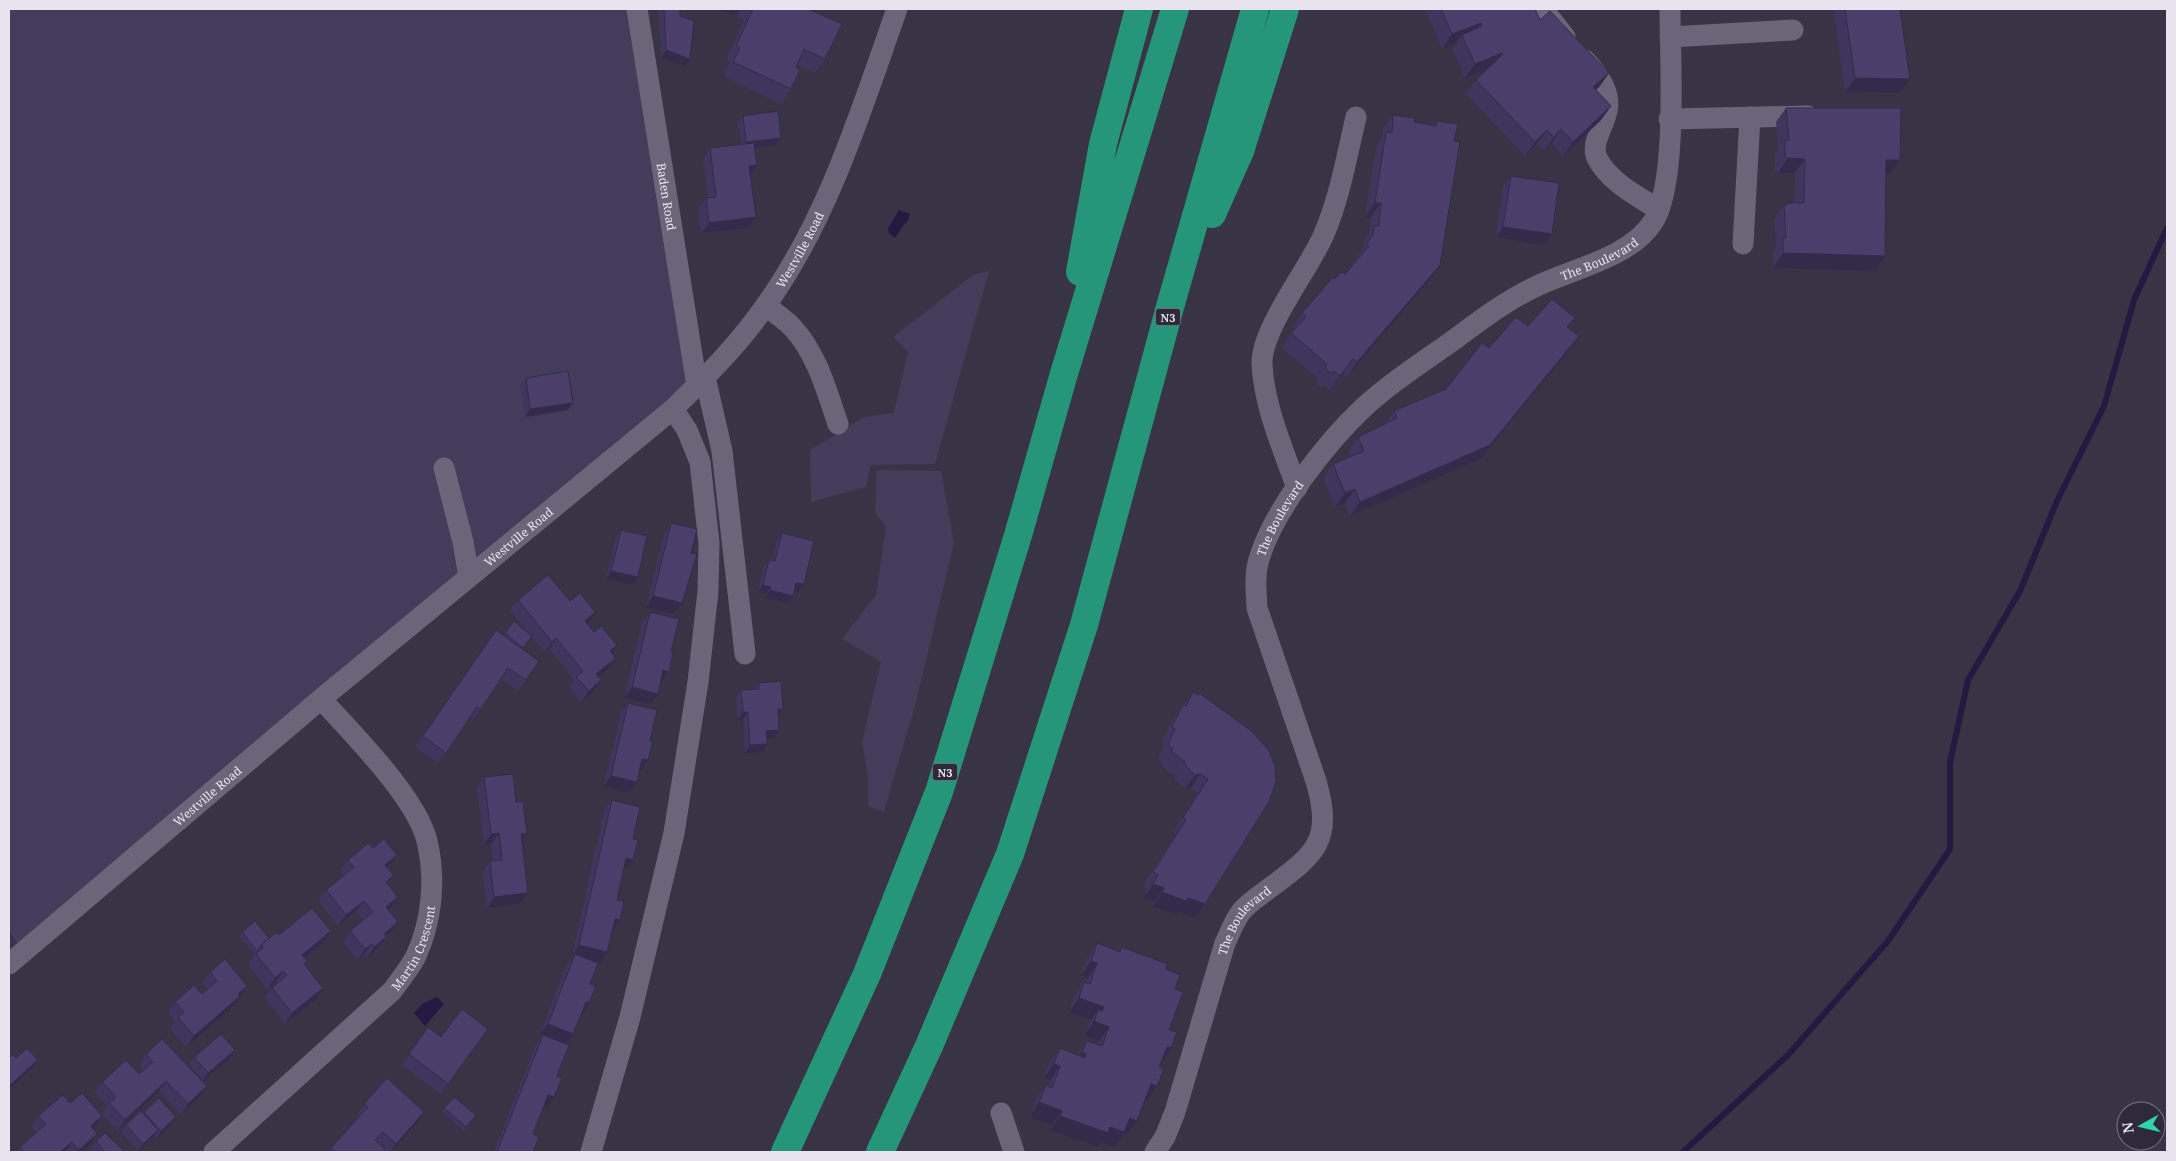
<svg xmlns="http://www.w3.org/2000/svg" width="2176" height="1161" font-family="'Noto Serif',serif">
  <rect width="100%" height="100%" fill="#383445"/>
  <!-- green -->
  <path fill="#443c5b" d="M9,9H635L693,385L19,945L9,931Z
    M989,271L935,464L871,465L866,487L811,502L810,450L864,417L894,413L908,352L893,337L973,275Z
    M877,470L941,471L954,543L916,702L884,812L868,806V777L862,742L881,662L842,639L876,595L886,526L875,513Z"/>
  <!-- water -->
  <path fill="#251841" d="M899,210L910,214L908,221L904,224L895,238L889,233L888,228Z
    M437,997L444,1004L425,1026L414,1013L422,1004Z"/>
  <g fill="none" stroke-linecap="round" stroke-linejoin="round">
    <!-- stream -->
    <path stroke="#251841" stroke-width="6" d="M1683,1152L1788,1055L1888,941L1950,849V762L1968,680L2020,591L2057,501L2104,406L2134,300L2167,228"/>
    <!-- minor -->
    <g stroke="#6a6579" stroke-width="21">
      <path id="s1" d="M637,9L697,386"/>
      <path d="M1543,9L1565,37"/>
      <path d="M1670,37L1793,30"/>
      <path d="M1585,60C1593,70 1602,79 1606,92C1615,117 1588,139 1597,158C1609,182 1638,196 1659,210"/>
      <path d="M1669,119L1808,116"/>
      <path d="M1743,244L1750,117"/>
      <path d="M766,306C775,313 786,320 793,328C817,354 827,392 838,424"/>
      <path d="M705,377L722,451L745,654"/>
      <path d="M444,468L463,542L469,577"/>
      <path d="M1297,488C1283,449 1264,406 1262,364C1261,328 1310,268 1324,234C1340,197 1347,155 1356,117"/>
      <path id="s2" d="M9,964L321,699L673,409C706,377 740,343 766,305C829,217 861,110 897,9"/>
      <path d="M1001,1113L1014,1152"/>
      <path id="s3" d="M214,1152L392,991C400,980 410,968 416,956C432,921 436,879 427,841C417,798 352,733 321,699"/>
      <path d="M591,1152L630,1017L674,833L698,682L708,591L709,543L700,462L687,430L673,409"/>
      <path id="s4" d="M1155,1152L1165,1137L1175,1112L1225,943C1230,933 1234,921 1241,912C1247,904 1258,897 1267,890C1314,855 1334,843 1316,781L1257,608C1256,590 1254,573 1260,556C1275,509 1326,443 1362,409C1389,384 1421,363 1451,342C1478,322 1505,301 1535,287C1571,269 1630,258 1653,222C1678,184 1670,58 1670,9"/>
    </g>
    <!-- highway -->
    <path stroke="#26967a" stroke-width="28" d="M1212,214L1240,151L1285,9
      M1080,272L1103,144L1139,9
      M785,1152L867,974L939,792L1019,532L1063,377L1175,9
      M880,1152L929,1046L1010,854L1084,625L1170,307L1255,9"/>
  </g>
  <!-- wall -->
  <path fill="#40355c" d="M658,9H680L685,66L661,58Z
    M741,9H808L825,59L815,73L797,65L791,89L781,104L723,76L730,62L726,60L744,20L737,17Z
    M1425,9H1535L1540,20L1609,73L1599,87L1596,90L1611,106L1601,120L1563,156L1552,143L1544,151L1537,144L1525,156L1466,94L1476,80L1488,69L1465,78L1452,49L1456,43L1442,49Z
    M1831,9H1900L1910,79L1900,93L1845,92L1834,11Z
    M1786,108L1890,174H1886L1875,271L1773,268V252L1776,248L1774,219L1784,205H1786L1787,203H1794L1795,173H1778L1775,170V154L1778,150L1776,122Z
    M1393,115L1414,122L1434,125L1437,121L1454,141L1440,265L1430,279L1347,377L1343,373L1330,390L1324,385L1322,388L1315,382L1318,379L1281,347L1294,329L1292,327L1302,313L1335,279L1345,274L1358,259L1356,258L1363,248L1364,240L1370,232L1371,217H1365L1376,146L1383,136V129Z
    M743,116L781,138L776,145L755,148L750,174L756,217L748,228L701,233L698,209L706,198H708L703,159L710,148L741,144L738,123Z
    M1511,176L1544,245L1496,237L1503,186Z
    M1528,326L1568,327L1579,336L1569,350L1480,459L1350,516L1345,503L1335,507L1323,478L1333,464L1350,457L1348,451L1358,437L1385,424L1394,411L1446,389L1489,348Z
    M526,378L568,410L525,417L520,385Z
    M671,523L682,603L674,614L646,607L664,534Z
    M621,530L632,585L606,579L616,537Z
    M782,533L798,592L794,591L793,596L788,603L765,598L766,594L758,592L764,567L769,560L772,561L777,540Z
    M518,600L587,624L594,632L617,645L612,653L608,669L599,677L601,680L594,691L581,702L569,688L574,680L549,649L545,652L532,637L522,649L539,661L518,691L501,679L473,720L470,718L438,763L415,747L496,630L503,636L514,621L529,634L510,611Z
    M650,612L671,652L669,672L661,682H660L650,704L624,698L642,623Z
    M759,683L783,709L778,716L774,738H767L762,752L745,753L743,719L738,720L736,697L741,690L755,689Z
    M1193,692L1253,732L1195,918L1178,912L1176,915L1153,906L1154,902L1143,898L1148,889L1143,886L1176,834L1173,832L1198,793L1191,788L1185,789L1175,779V776L1161,766L1163,763L1158,759L1165,743L1162,741L1173,719Z
    M628,703L650,741L641,771H639L637,782L629,793L603,787L621,713Z
    M484,777L516,802L527,834L522,841L520,904L487,908L482,872L490,861H493L491,844L484,845L477,788Z
    M612,800L633,839V860L626,870H624L617,900L620,920L612,931L600,963L595,962L590,984L589,1003L582,1014H581L573,1034L566,1044L557,1076L554,1097L547,1108L543,1107L533,1134V1152H494L535,1046L542,1035L540,1034L567,964L573,957L572,956L604,811Z
    M348,860L389,866L388,868V884L391,907L389,909L391,932L387,936L379,947L367,958L364,955L358,960L343,942L350,931L363,920L356,911L338,926L318,901L326,890L344,875L340,870Z
    M242,932L269,938L279,935L324,942L304,958L307,961L304,965L323,988L316,999L285,1024L264,998L272,988L277,983L276,982L267,989L248,965L255,954L239,936Z
    M1097,943L1118,951L1121,947L1166,969L1175,989L1169,1030L1171,1048L1161,1062L1147,1101L1145,1100L1137,1121L1127,1135L1124,1134L1114,1147L1101,1142L1098,1147L1050,1130L1052,1125L1030,1117L1036,1099L1046,1085L1048,1086L1050,1081L1044,1078L1050,1063L1060,1048L1077,1055L1087,1041L1097,1045L1099,1041L1084,1035L1088,1024L1091,1020L1069,1012L1074,996L1084,982H1086L1088,978L1081,975L1087,958Z
    M210,972L247,986L233,1007L186,1047L170,1028L175,1021L168,1012L175,1002L202,994L208,989L202,983Z
    M428,1027L441,1037L488,1029L441,1094L401,1065Z
    M235,1050L230,1058L203,1081L189,1065L194,1057Z
    M146,1054L199,1097L181,1115L159,1091L117,1131L101,1114L107,1106L94,1093L102,1082L139,1074L143,1071L139,1065Z
    M70,1103L95,1127L93,1129L97,1134L90,1145L81,1152H16L20,1147L36,1132L31,1126L38,1116Z
    M364,1104L417,1123L391,1152H386L384,1151L383,1152H328L359,1117L357,1115Z
    M444,1108L476,1115L464,1131L442,1112Z
    M144,1112L171,1125L156,1139L154,1136L138,1151L121,1132L126,1125Z
    M96,1141L125,1152H93L90,1149Z"/>
  <!-- shaded-wall -->
  <path fill="#342b4b" d="M717,9H738L734,15Z
    M1481,23L1471,37L1462,35L1456,43L1442,49L1452,34Z
    M666,50L690,59L685,66L661,58Z
    M1502,53L1492,67L1465,78L1475,64Z
    M1609,73L1599,87L1583,101L1593,87Z
    M1855,78L1910,79L1900,93L1845,92Z
    M1611,106L1601,120L1563,156L1573,142Z
    M1561,129L1552,143L1544,151L1554,137Z
    M1547,130L1537,144L1525,156L1535,142Z
    M781,138L776,145L741,150L746,142Z
    M1788,158L1805,159L1795,173H1778Z
    M1886,160H1900L1890,174H1876Z
    M757,165L749,176V166Z
    M1375,203H1381L1371,217H1365Z
    M756,217L748,228L701,233L709,223Z
    M1503,227L1552,234L1544,245L1496,237Z
    M1783,253L1885,256L1875,271L1773,268Z
    M1440,265L1430,279L1347,377L1357,362Z
    M1579,336L1569,350L1480,459L1350,516L1360,502Z
    M1353,359L1343,373L1330,390L1340,376Z
    M573,403L568,410L525,417L530,409Z
    M1355,489L1345,503L1335,507L1345,493Z
    M611,571L638,577L632,585L606,579Z
    M796,583L804,584L798,592L791,590Z
    M763,585L771,587L766,594L758,592Z
    M770,590L793,596L788,603L765,598Z
    M653,596L682,603L674,614L646,607Z
    M595,612L588,623L577,632L585,621Z
    M556,638L549,649L545,652L552,642Z
    M617,645L610,656V651Z
    M616,658L608,669L589,685L596,674Z
    M663,670L669,672L661,682L656,681Z
    M601,680L594,691L581,702L589,691Z
    M632,687L658,694L650,704L624,698Z
    M778,709H783L778,716Z
    M743,712H748L743,719L738,720Z
    M779,730L774,738H761L766,731Z
    M767,744L762,752L745,753L750,745Z
    M642,759L648,760L641,771L635,769Z
    M1200,774L1191,788L1185,789L1195,775Z
    M611,776L637,782L629,793L603,787Z
    M499,833L491,844L484,845L491,834Z
    M521,834H527L519,845Z
    M397,855L389,866L378,876L385,865Z
    M626,858L633,860L626,870L619,869Z
    M1153,884L1164,888L1154,902L1143,898Z
    M1162,892L1188,898L1205,904L1195,918L1178,912L1176,915L1153,906Z
    M528,893L520,904L487,908L494,897Z
    M398,897L391,907L379,918L386,907Z
    M364,901L356,911L338,926L346,915Z
    M615,919L620,920L612,931Z
    M398,922L391,932L377,944L384,934Z
    M331,931L324,942L295,966L302,955Z
    M387,936L379,947L367,958L374,947Z
    M372,944L364,955L358,960L365,949Z
    M579,945L607,952L600,963L574,957L575,954L573,957L572,956Z
    M1091,961L1097,963L1088,978L1081,975Z
    M283,971L276,982L267,989L275,978Z
    M247,986L233,1007L186,1047L194,1036Z
    M323,988L316,999L285,1024L292,1013Z
    M1079,998L1104,1007L1094,1021L1109,1027L1099,1041L1084,1035L1094,1021L1098,1010L1091,1020L1069,1012Z
    M586,1002L589,1003L582,1014L578,1013Z
    M548,1024L573,1034L566,1044L540,1034Z
    M1167,1047L1171,1048L1161,1063Z
    M235,1050L230,1058L203,1081L208,1073Z
    M1082,1052L1086,1054L1076,1068L1072,1066Z
    M38,1060L33,1067L9,1089V1086Z
    M1054,1064L1060,1066L1050,1081L1044,1078Z
    M166,1081L159,1091L117,1131L125,1120Z
    M1151,1084L1157,1086L1147,1101L1141,1098Z
    M207,1086L199,1097L181,1115L188,1104Z
    M548,1095L554,1097L547,1108L541,1106Z
    M1039,1102L1062,1111L1052,1125L1030,1117Z
    M424,1112L417,1123L391,1152L396,1144Z
    M102,1116L95,1127L83,1137L91,1126Z
    M1060,1116L1110,1127L1130,1118L1137,1121L1127,1135L1124,1134L1114,1147L1101,1142L1098,1147L1050,1130Z
    M176,1117L171,1125L156,1139L161,1131Z
    M158,1130L153,1137L138,1151L143,1144Z
    M97,1134L90,1145L81,1152H77L79,1150Z
    M72,1142L65,1152H60Z"/>
  <!-- building -->
  <path fill="#4b3e6b" stroke="#342b4b" d="M664,9H680V16L694,21L690,59L666,50Z
    M753,9H808L842,24L825,59L804,49L796,67L800,70L791,89L733,62L740,48L736,46Z
    M1441,9H1535L1540,20L1550,11L1609,73L1593,87L1611,106L1573,142L1561,129L1554,137L1547,130L1535,142L1476,80L1502,55V53L1475,64L1462,35L1482,26L1481,23L1452,34Z
    M1845,9H1900L1910,79L1855,78Z
    M1786,108H1901L1900,160H1886L1885,256L1783,253V238H1786L1784,205H1787V203H1804L1805,159L1788,158L1785,156V140H1789Z
    M778,111L781,138L746,142L743,116Z
    M1393,115L1415,118L1414,122L1436,126L1437,121L1458,124L1454,141L1460,142L1440,265L1357,362L1353,359L1340,376L1334,371L1332,374L1325,368L1327,364L1291,333L1306,317L1302,313L1333,277L1335,279L1342,272L1345,274L1369,246L1366,244L1373,235L1374,226H1379L1381,203H1375L1386,132L1392,133Z
    M754,143L757,165L749,166L756,217L709,223L706,198L716,197L710,148Z
    M1511,176L1559,183L1552,234L1503,227Z
    M1552,299L1575,318L1567,327L1579,336L1490,445L1360,502L1355,489L1345,493L1333,464L1364,451L1358,437L1397,418L1394,411L1446,389L1482,343L1489,348L1516,317L1528,326Z
    M568,371L573,403L530,409L526,378Z
    M671,523L697,529L691,553L697,554L682,603L653,596Z
    M621,530L647,536L638,577L611,571Z
    M782,533L814,541L804,584L796,583L793,596L770,590L771,587L763,585L769,560L775,561Z
    M548,575L570,601L580,593L595,612L585,621L594,632L601,626L617,645L610,651L616,658L596,674L601,680L589,691L576,677L583,671L556,638L552,642L518,600Z
    M650,612L679,619L671,652L673,653L669,672L663,670L658,694L632,687Z
    M514,621L532,636L523,648L505,633Z
    M496,630L539,661L526,680L508,668L481,709L477,707L446,753L423,736Z
    M781,681L783,709H778L779,730L766,731L767,744L750,745L748,712H743L741,690L759,689V683Z
    M1193,692L1198,695L1199,693L1253,732L1269,751L1275,766L1276,781L1270,800L1205,904L1188,898L1186,901L1162,892L1164,888L1153,884L1158,875L1153,872L1186,820L1183,818L1208,779L1200,774L1195,775L1185,765V762L1171,751L1173,749L1168,745L1175,729L1172,727L1183,705L1186,706Z
    M628,703L657,710L650,741L653,742L648,760L642,759L637,782L611,776Z
    M513,774L516,802L523,801L527,834H521L528,893L494,897L490,861L502,860L499,833L491,834L484,777Z
    M612,800L640,807L633,839L638,840L633,860L626,858L617,900L624,901L620,920L615,919L607,952L579,945Z
    M384,839L397,855L385,865L394,875L386,882L398,897L386,907L398,922L384,934L387,936L374,947L372,944L365,949L350,931L373,912L364,901L346,915L326,890L354,867L348,860L368,843L373,848Z
    M312,908L331,931L302,955L307,961L304,964L323,988L292,1013L272,988L287,975L283,971L275,978L256,954L263,948L262,944L277,932L279,935Z
    M255,921L269,938L262,944L257,951L242,932Z
    M1097,943L1120,952L1121,947L1168,964L1166,969L1180,975L1175,989L1183,992L1169,1030L1177,1032L1171,1048L1167,1047L1159,1067L1164,1069L1157,1086L1151,1084L1137,1121L1130,1118L1124,1132L1110,1127L1108,1133L1060,1116L1062,1111L1039,1102L1046,1085L1052,1088L1060,1066L1054,1064L1060,1048L1085,1058L1086,1054L1082,1052L1087,1041L1102,1046L1109,1027L1094,1021L1098,1010L1102,1011L1104,1007L1079,998L1084,982L1090,984L1097,963L1091,961Z
    M575,954L598,963L590,984L596,986L589,1003L586,1002L573,1034L548,1024Z
    M225,959L247,986L238,994L240,996L194,1036L178,1018L184,1012L175,1002L194,985L202,994L217,981L210,972Z
    M462,1009L488,1029L448,1084L409,1054L428,1027L441,1037Z
    M221,1034L235,1050L208,1073L194,1057Z
    M543,1035L569,1045L557,1076L562,1078L554,1097L548,1095L533,1134L539,1137L533,1152H497Z
    M162,1039L207,1086L188,1104L166,1081L125,1120L109,1103L116,1097L102,1082L126,1060L139,1074L153,1062L146,1054Z
    M27,1048L38,1060L9,1086V1058L13,1054L16,1058Z
    M387,1078L424,1112L396,1144L383,1132L375,1140L385,1149L382,1152H336L331,1148L368,1107L364,1104Z
    M82,1093L102,1116L91,1126L97,1134L79,1150L72,1142L60,1152H24L20,1147L46,1124L38,1116L63,1095L70,1103Z
    M454,1097L476,1115L466,1127L444,1108Z
    M159,1098L176,1117L161,1131L144,1112Z
    M141,1111L158,1130L143,1144L126,1125Z
    M105,1133L125,1152H102L104,1151L96,1141Z"/>
  <g text-anchor="middle" dominant-baseline="central" stroke-width="4" stroke-linejoin="round" paint-order="stroke">
    <!-- shield labels -->
    <g fill="#2e2a3b" stroke="#b0acba" stroke-width="1">
      <rect x="1155.5" y="308.5" width="25" height="17" rx="4"/>
      <rect x="932.5" y="763.5" width="25" height="17" rx="4"/>
    </g>
    <g font-size="11" font-weight="bold" fill="#e7e4f0">
      <text x="1168" y="317">N3</text>
      <text x="945" y="772">N3</text>
    </g>
    <!-- street labels -->
    <g font-size="12" fill="#e7e4f0" stroke="#2e2a3b">
      <text stroke="none"><textPath href="#s1" startOffset="190">Baden Road</textPath></text>
      <text stroke="none"><textPath href="#s2" startOffset="1070">Westville Road</textPath></text>
      <text stroke="none"><textPath href="#s4" startOffset="1121">The Boulevard</textPath></text>
      <text stroke="none"><textPath href="#s4" startOffset="701">The Boulevard</textPath></text>
      <text stroke="none"><textPath href="#s2" startOffset="665">Westville Road</textPath></text>
      <text stroke="none"><textPath href="#s2" startOffset="260">Westville Road</textPath></text>
      <text stroke="none"><textPath href="#s4" startOffset="251">The Boulevard</textPath></text>
      <text stroke="none"><textPath href="#s3" startOffset="289">Martin Crescent</textPath></text>
    </g>
  </g>
  <!-- border -->
  <rect width="2176" height="1161" fill="none" stroke="#e7e4f0" stroke-width="20"/>
  <!-- north arrow -->
  <g transform="translate(2141 1126) rotate(262)"><circle r="24" fill="#2e2a3b" stroke="#787483"/>
  <path d="M0-4L9 19L0 12L-9 19Z" fill="#2cd5ab"/>
  <text y="-8" font-size="14" font-weight="bold" text-anchor="middle" fill="#e7e4f0">N</text>
  </g>
</svg>
